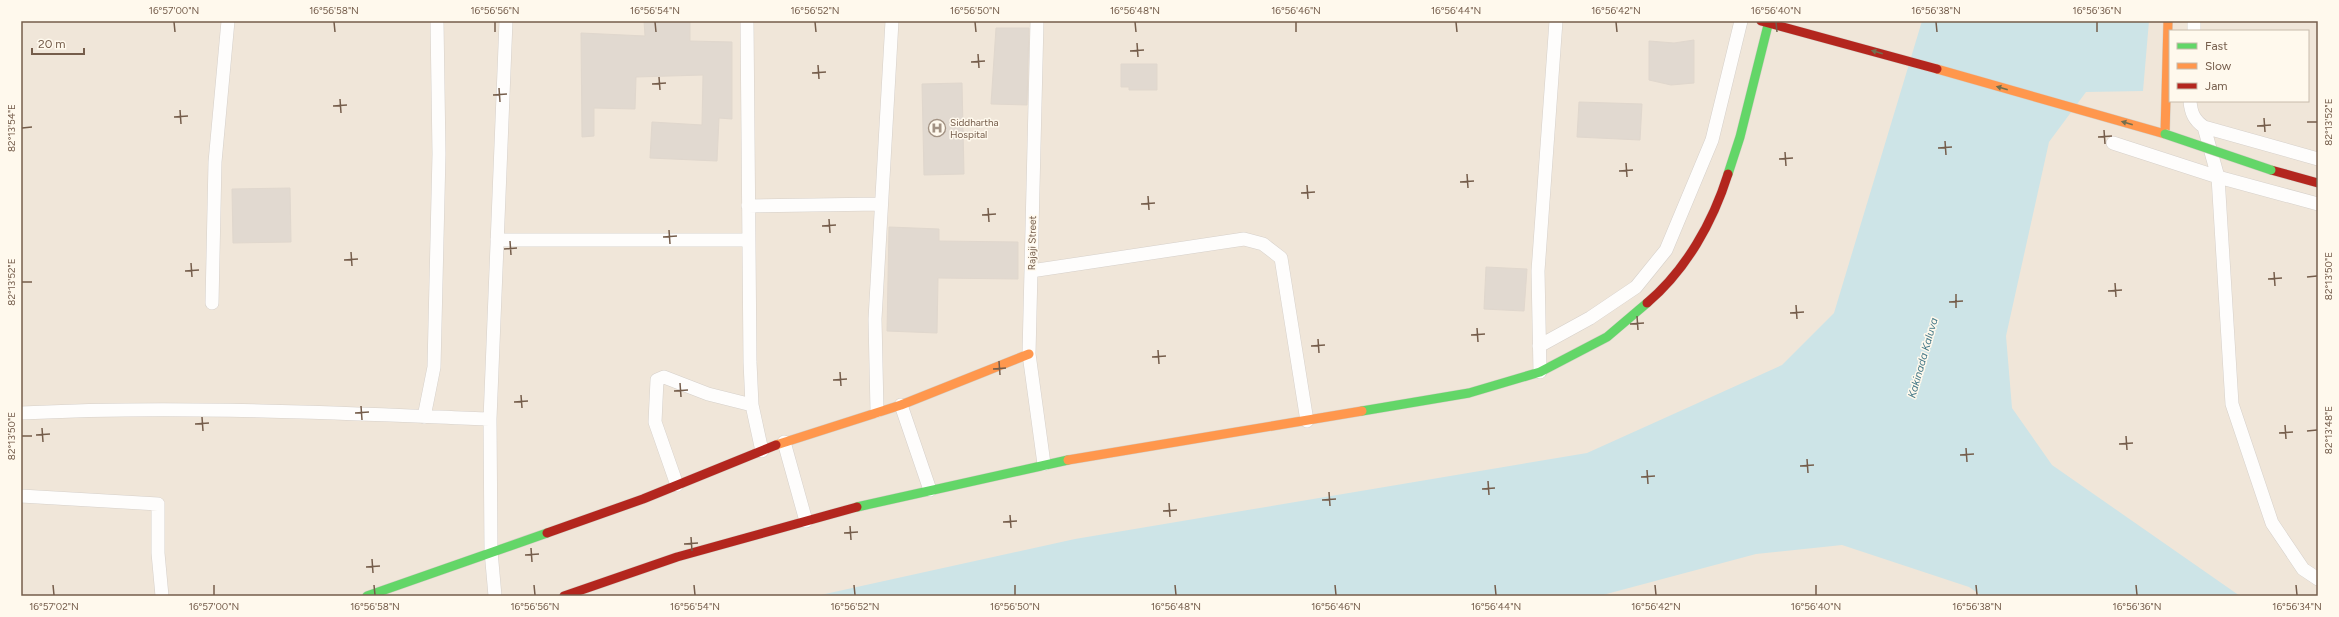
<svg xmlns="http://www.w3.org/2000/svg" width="2339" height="617" font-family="Figtree,sans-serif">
  <rect width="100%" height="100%" fill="#f7f3eb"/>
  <!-- residential -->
  <path fill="#f0e6d9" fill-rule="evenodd" d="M21,21H2318V596H21ZM2170,31H2308V101H2170Z"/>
  <!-- water -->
  <path fill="#cde4e7" d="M1922,21H2149L2143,91L2086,92L2049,142L2006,336L2012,408L2052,465L2240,596H1982L1969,587L1842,545L1756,554L1599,596H816L1075,539L1587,453L1782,365L1834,313Z"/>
  <!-- building -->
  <path fill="#e1d9d0" stroke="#e0d7cd" d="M644,21H690V41L732,42V119L719,118L717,161L650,158L652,122L702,125L703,75L636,77L635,109L594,108V136L582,137L581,33L645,36Z
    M996,28H1029L1027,105L991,104Z
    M1694,40V83L1671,85L1649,80V41L1674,43Z
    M1121,64H1157V90H1129V87H1121Z
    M962,83L964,174L924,175L922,84Z
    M1579,102L1642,104L1640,140L1577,137Z
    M290,188L291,242L233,243L232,189Z
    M889,227L939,229V241L1018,242V279L938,278L937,333L887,331Z
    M1486,267L1527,269L1524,311L1484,309Z"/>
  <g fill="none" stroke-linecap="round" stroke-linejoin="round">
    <!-- street casing -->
    <g stroke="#d6d0ca" stroke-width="14">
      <path id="street" d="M747,21L750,362L752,405L762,451
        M1037,21L1029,354L1044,464
        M2194,31V21
        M2190,101C2191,113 2194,120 2204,127L2318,159
        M2204,127L2218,177L2232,404L2272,523L2303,569L2318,579
        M2113,143L2218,177L2318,204
        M748,206L881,204
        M497,240H748
        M1031,271L1244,239L1263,244L1281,258L1307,421
        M212,303L215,162L228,21
        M1539,346L1590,318L1636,287L1666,250L1712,140L1741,21
        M1540,372L1538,271L1556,21
        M901,405L930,490
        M877,411L875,319L892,21
        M21,413C177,405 334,413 490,419
        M424,417L434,367L439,154L437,21
        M784,442L806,521
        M677,485L655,422L657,380L664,377L708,394L752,405
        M21,496L158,504V553L162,596
        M495,596L491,551L490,419L506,21"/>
    </g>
    <!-- fast casing -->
    <g stroke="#d5cfc6" stroke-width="10">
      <path id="fast" d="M1728,174L1740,137L1769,21
        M1362,411L1469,393L1540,372L1607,337L1647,303
        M857,507L1068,460
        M367,596L547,533"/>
    </g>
    <!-- slow casing -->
    <g stroke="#d5cfc6" stroke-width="10">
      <path id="slow" d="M1937,69L2165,134
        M2165,134L2168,21
        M776,445L901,405L1029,354
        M1068,460L1362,411"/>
    </g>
    <!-- jam casing -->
    <g stroke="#d5cfc6" stroke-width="10">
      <path id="jam" d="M1761,21L1937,69
        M2271,170L2318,183
        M1647,303C1686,270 1713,222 1728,174
        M547,533L643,499L776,445
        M564,596L677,557L857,507"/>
    </g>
    <!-- street -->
    <use href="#street" stroke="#fefdfc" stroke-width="13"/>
    <!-- fast -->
    <use href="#fast" stroke="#63d668" stroke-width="9"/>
    <!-- slow -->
    <use href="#slow" stroke="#ff974d" stroke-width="9"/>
    <!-- jam -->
    <use href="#jam" stroke="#b3261e" stroke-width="9"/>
    <!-- fast-bridge casing -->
    <g stroke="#d5cec6" stroke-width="10" stroke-linecap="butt">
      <path id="fast-bridge" d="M2165,134L2271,170"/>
    </g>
    <!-- fast-bridge -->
    <use href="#fast-bridge" stroke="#63d668" stroke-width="9"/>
  </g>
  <!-- one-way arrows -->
  <defs><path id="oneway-solid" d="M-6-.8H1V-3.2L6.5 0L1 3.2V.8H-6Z"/></defs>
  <g fill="#726f4f">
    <use href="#oneway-solid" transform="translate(1877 52) rotate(-164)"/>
    <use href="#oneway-solid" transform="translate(2002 88) rotate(-164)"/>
    <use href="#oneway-solid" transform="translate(2127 123) rotate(-164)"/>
  </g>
  <!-- ticks -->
  <path fill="none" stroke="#755d4b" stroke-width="1.5" d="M174,22L175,32M334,22L335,32M495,22V32M655,22L656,32M815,22L816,32M975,22L976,32M1135,22L1136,32M1296,22V32M1456,22L1457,32M1616,22L1617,32M1776,22L1777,32M1936,22L1937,32M2097,22V32M1137,43L1138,57M1130,51L1144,50M978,54L979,68M971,62L985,61M818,65L819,79M812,73L826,72M659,77L660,90M652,84L666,83M499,88L500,102M493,95L507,94M340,99L341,113M333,106L347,105M180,110L181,124M174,117L188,116M2264,118L2265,132M2307,122H2317M2257,126L2271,125M22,128L32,127M2104,130L2105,144M2098,137L2112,136M1945,141L1946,155M1938,148L1952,147M1785,152L1786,166M1779,159L1793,158M1626,163L1627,177M1619,171L1633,170M1467,174L1468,188M1460,182L1474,181M1307,185L1308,199M1301,193L1315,192M1148,196L1149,210M1141,204L1155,203M988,208L989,222M982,215L996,214M829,219L830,233M822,226L836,225M669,230L670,244M663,237L677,236M510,241L511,255M504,249L517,248M351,252L352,266M344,260L358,259M191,263L192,277M185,271L199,270M2274,272L2275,286M2307,277L2317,276M2268,279L2282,278M22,282H32M2115,283L2116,297M2108,291L2122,290M1956,294V308M1949,302L1963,301M1796,305L1797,319M1790,313L1804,312M1637,316L1638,330M1630,324L1644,323M1477,328L1478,342M1471,335L1485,334M1318,339L1319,353M1311,346L1325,345M1158,350L1159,364M1152,357L1166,356M999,361L1000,375M993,369L1006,368M840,372L841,386M833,380L847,379M680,383L681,397M674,391L688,390M521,395L522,408M514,402L528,401M361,406L362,420M355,413L369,412M202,417L203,431M195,424L209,423M2285,425L2286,439M42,428L43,442M2307,431L2317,430M2279,433L2293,432M36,435L50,434M22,436H32M2126,436L2127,450M2119,444L2133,443M1966,448L1967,462M1960,455L1974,454M1807,459L1808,473M1800,466L1814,465M1647,470L1648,484M1641,477L1655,476M1488,481L1489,495M1482,489L1495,488M1329,492L1330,506M1322,500L1336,499M1169,503L1170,517M1163,511L1177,510M1010,515L1011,528M1003,522L1017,521M850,526L851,540M844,533L858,532M691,537L692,551M684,544L698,543M531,548L532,562M525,555L539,554M372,559L373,573M366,567L380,566M53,585L54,595M214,585V595M374,585L375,595M534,585L535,595M694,585L695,595M854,585L855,595M1015,585V595M1175,585L1176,595M1335,585L1336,595M1495,585L1496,595M1655,585L1656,595M1816,585V595M1976,585L1977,595M2136,585L2137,595M2296,585L2297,595"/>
  <!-- icons -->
  <defs>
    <g id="hospital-ring" transform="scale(0.9)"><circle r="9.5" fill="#fff9ed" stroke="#a29283" stroke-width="1.5"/><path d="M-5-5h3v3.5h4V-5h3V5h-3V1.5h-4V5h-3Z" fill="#a29283"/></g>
  </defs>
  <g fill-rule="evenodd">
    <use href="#hospital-ring" x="937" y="128"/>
  </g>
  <g text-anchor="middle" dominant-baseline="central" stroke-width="3" stroke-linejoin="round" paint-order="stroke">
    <!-- poi labels -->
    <g font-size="10" fill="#755d4b" stroke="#fff9ed" text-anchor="start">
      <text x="950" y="122">Siddhartha<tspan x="950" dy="12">Hospital</tspan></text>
    </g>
    <!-- street labels -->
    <g font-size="10" fill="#755d4b" stroke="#fff9ed">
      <text transform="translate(1032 243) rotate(-89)">Rajaji Street</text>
    </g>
    <!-- water labels -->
    <g font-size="11" font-style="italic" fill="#457988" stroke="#fff9ed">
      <text transform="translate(1923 358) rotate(-74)">Kakinada Kaluva</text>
    </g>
  </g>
  <!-- border -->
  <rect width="2339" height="617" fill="none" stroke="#fff9ed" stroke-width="44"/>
  <!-- legend -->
  <rect x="2169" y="30" width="140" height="72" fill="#fff9ed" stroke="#c8bbac"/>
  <rect x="2177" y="43" width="20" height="6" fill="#63d668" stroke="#c8bbac"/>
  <text x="2205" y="50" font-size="12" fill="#755d4b">Fast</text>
  <rect x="2177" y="63" width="20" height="6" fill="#ff974d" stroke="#c8bbac"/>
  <text x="2205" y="70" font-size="12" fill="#755d4b">Slow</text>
  <rect x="2177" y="83" width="20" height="6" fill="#b3261e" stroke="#c8bbac"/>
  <text x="2205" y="90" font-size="12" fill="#755d4b">Jam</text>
  <!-- scale -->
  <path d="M32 48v6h52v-6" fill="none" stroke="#755d4b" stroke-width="2"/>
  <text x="38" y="48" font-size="12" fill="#755d4b" stroke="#fff9ed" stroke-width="3" paint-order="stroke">20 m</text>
  <rect x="22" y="22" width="2295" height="573" fill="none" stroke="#755d4b" stroke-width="1.5"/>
  <g font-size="10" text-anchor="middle" fill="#755d4b">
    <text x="174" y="14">16°57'00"N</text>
    <text x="334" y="14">16°56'58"N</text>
    <text x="495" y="14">16°56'56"N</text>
    <text x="655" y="14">16°56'54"N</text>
    <text x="815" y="14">16°56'52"N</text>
    <text x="975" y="14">16°56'50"N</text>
    <text x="1135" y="14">16°56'48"N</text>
    <text x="1296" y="14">16°56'46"N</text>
    <text x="1456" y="14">16°56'44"N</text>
    <text x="1616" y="14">16°56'42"N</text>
    <text x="1776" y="14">16°56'40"N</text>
    <text x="1936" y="14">16°56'38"N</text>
    <text x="2097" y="14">16°56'36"N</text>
    <text transform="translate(2328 122) rotate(-90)" y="4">82°13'52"E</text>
    <text transform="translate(11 128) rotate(-90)" y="4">82°13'54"E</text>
    <text transform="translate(2328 276) rotate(-90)" y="4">82°13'50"E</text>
    <text transform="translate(11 282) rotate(-90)" y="4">82°13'52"E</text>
    <text transform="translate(2328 430) rotate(-90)" y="4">82°13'48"E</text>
    <text transform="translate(11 436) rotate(-90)" y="4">82°13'50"E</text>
    <text x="54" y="610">16°57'02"N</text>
    <text x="214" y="610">16°57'00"N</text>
    <text x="375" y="610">16°56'58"N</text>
    <text x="535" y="610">16°56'56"N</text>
    <text x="695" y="610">16°56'54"N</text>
    <text x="855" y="610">16°56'52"N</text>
    <text x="1015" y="610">16°56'50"N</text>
    <text x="1176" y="610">16°56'48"N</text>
    <text x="1336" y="610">16°56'46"N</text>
    <text x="1496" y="610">16°56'44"N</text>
    <text x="1656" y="610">16°56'42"N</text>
    <text x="1816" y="610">16°56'40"N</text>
    <text x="1977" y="610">16°56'38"N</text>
    <text x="2137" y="610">16°56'36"N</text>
    <text x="2297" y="610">16°56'34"N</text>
  </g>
</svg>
